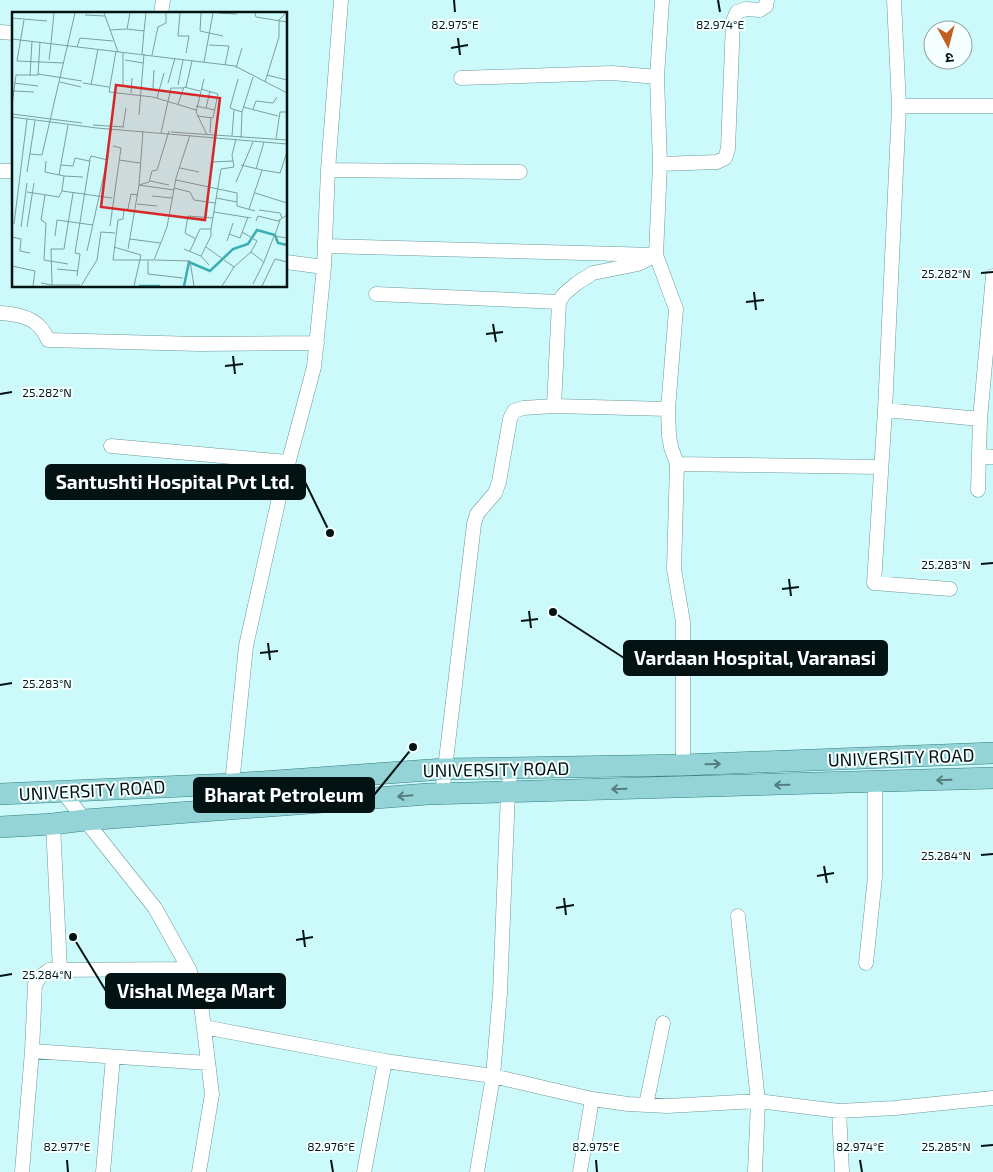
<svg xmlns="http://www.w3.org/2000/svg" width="993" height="1172" font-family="'Exo 2','Noto Sans Devanagari',sans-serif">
  <rect width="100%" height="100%" fill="#ccfafb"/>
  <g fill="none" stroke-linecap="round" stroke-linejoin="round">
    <!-- street casing -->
    <g stroke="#6d9899" stroke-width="15">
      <path id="street" d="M894,0L899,106L885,410L874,583L950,589
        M161,14L163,0
        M0,32L14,33
        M461,78L612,73L657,77
        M899,106H993
        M660,164L717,162L725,158L728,149L733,21L737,12L746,9L760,10L766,6L767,0
        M328,170L520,172
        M0,171H14
        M325,246L656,255L676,309L668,409L669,436L671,447L677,464L674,569L683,622V765
        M286,262L324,267
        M376,294L559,302
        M0,313C14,314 29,316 39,326C43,330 46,335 48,340L199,344L317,343
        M554,406L668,409
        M885,410L980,419
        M111,446L288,462
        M979,456L993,457
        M677,464L881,467
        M978,490L980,419L993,276
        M232,784L246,646L279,498L314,367L324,267L328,170L341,0
        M62,791L155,908L189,969L201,1004L212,1094L199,1172
        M442,794L474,524L477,514L495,493L499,482L510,419L514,411L523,408L554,406L559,302L564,294L577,283L593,273L638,264L656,255L660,164L657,77L662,0
        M53,824L60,970
        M738,916L758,1101L755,1172
        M866,963L875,877V782
        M204,1027L385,1061L493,1076L592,1099L628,1104L667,1106L758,1101L839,1111L895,1108L993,1098
        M32,1051L208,1063
        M646,1105L663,1023
        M839,1111L842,1172
        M22,1172L32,1051L35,984L41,976L49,970L189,969
        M103,1172L113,1057
        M364,1172L385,1061
        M477,1172L493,1076L500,993L508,792L511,768
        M580,1172L592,1099"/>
    </g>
    <!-- primary casing -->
    <g stroke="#347e80" stroke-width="22">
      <path id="primary" d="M0,794L232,784L444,769L683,765L993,753
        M0,827L53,824L85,820L428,794L993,778"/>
    </g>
    <!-- street -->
    <use href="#street" stroke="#fff" stroke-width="14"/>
    <!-- primary -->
    <use href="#primary" stroke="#95d4d6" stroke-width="21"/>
  </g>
  <!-- one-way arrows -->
  <defs><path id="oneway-shaft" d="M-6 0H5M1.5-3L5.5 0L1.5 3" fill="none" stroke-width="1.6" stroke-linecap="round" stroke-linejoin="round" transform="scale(1.25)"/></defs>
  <g stroke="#537d7e">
    <use href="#oneway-shaft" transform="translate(713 764) rotate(-2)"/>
    <use href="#oneway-shaft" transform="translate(944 780) rotate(178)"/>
    <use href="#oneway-shaft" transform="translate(782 785) rotate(179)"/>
    <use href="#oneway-shaft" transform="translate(619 789) rotate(178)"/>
    <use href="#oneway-shaft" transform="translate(405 796) rotate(175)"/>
  </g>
  <!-- ticks -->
  <path fill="none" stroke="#031313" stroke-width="2" d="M454,0L455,12M718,0L720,12M458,38L460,55M451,48L468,45M981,273L993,272M754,292L756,310M746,302L764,300M493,324L496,342M486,334L503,332M233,356L235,374M225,366L243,364M0,394L12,392M981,564L993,563M789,579L791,596M782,589L799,587M529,611L531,628M521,621L538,619M268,643L270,660M260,653L278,651M0,685L12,683M981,855L993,854M824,866L827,883M817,876L834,873M564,898L566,915M556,908L574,905M303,930L305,947M296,940L313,937M0,976L12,974M981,1146L993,1145M67,1160L68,1172M331,1160L333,1172M596,1160L597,1172M860,1160L862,1172"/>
  <g text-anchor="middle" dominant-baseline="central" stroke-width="4" stroke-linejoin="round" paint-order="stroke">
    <!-- street labels -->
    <g font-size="18" fill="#031313" stroke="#f6ffff">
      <text transform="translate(901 757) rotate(-2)">UNIVERSITY ROAD</text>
      <text transform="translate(496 769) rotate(-1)">UNIVERSITY ROAD</text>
      <text transform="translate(92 790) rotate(-3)">UNIVERSITY ROAD</text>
    </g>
  </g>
  <!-- overview -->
  <g transform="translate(12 12)">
    <rect width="275" height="275" fill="#ccfafb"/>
    <path fill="none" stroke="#3aaeb2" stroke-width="2.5" d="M127,274H148M172,274L177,250L198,259L221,237L236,232L245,218L263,223L266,231L275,233"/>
    <path fill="none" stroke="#7c9e9e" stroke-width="1" d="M92,1L106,40M168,1L166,24H177L174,41M189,1L188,19L211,24M206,1L225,2M243,1L244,5L275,10M73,3L93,4M0,6L35,9M12,8L5,49L52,51M115,17L132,19L130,42M98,18L115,17L118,1M132,19L134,1M0,27L223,54L275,81M39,31L42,1M197,33L217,34L213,53M65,35L68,26L101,29M104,39L97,80L141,85L184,98M140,43L146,15L154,11V1M37,48L39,32M113,48L131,51M192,50L201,1M224,56L230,36M26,62L70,69M255,63L275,68M18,64L20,29M192,67L184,100L195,123M226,67L218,96L230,100L229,126M48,70L69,75M253,70L267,25V8L274,1M2,71L26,74M71,71L97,75M156,71L163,46M79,73L86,37M111,73V40M166,73L171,48M174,75L180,49M141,76L142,58M1,79L22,80M119,81L120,66M145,86L152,61M166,92L172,75L188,79M0,93L4,63H26L28,30M184,94L203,98M231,95L266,104M194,96L198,79M241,97L244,89L261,91L265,85M230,100L241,65M0,102L70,111M127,103L132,42M185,104L201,106L206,82L189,77M0,105L85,116L275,132M81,113L112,115M111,115L114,96M131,119L127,173L162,178M159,120L275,128M149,121L159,76H171M198,121L199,106M220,124L222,98M264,127L268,100H275M18,142L30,143L63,1M107,148L128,151M34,149L33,160L52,164L50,179M200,150L221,149M49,153L61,154L63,146L77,149L79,144L96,148M229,153L250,158M168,156L187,160M244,157L252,130M15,160L23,109M47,163L56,113M52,164L71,165M164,168L225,181V194L243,199M138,169L157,173M224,170L241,130M162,176L178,180L182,188L203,191M15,180L47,185L50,179L100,186M243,181L275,191M33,183L29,208L34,211L32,248L56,252M126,183L119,182L116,197L112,198L111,207L106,208L101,248H142L155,215L164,166L178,123M140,184L160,186M204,186L225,190M125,192L145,194M237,197L250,158L268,161L275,140M247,198L268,201L270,206M202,200L239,206M244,209L246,204L266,209L275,203M2,212L15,107M98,214L109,136L101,134M9,215L15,171M15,215L22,171M230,220L245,229L239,240L252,250L241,272M217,222L228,226L236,205M263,223L268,208M43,224L45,208L81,213M0,225L9,227L8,239L18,241M118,227L148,231M184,227L173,221L176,204L201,206M215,229L221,211M102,235L129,243L122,274M194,235L222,255M116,237L127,173L137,170L140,159L145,158L157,119M172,237L189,244M75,239L96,144M178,239L188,217H199L209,157L222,155L220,143L224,127M143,248L178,249L182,274M136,249V262L171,266M252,250L262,224L275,226M197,253L189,244L199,224V217M0,254L23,259L21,274M45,257L66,259M65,264L68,242L63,241L78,148M29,271L40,273L39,237H52L61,181M40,273H68M69,274L85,248L89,220L103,221M210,274L222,255L239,240M250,274L263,247L275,250"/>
    <path fill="#d62828" fill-opacity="0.15" stroke="#d62828" stroke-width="2.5" d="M104,73L208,86L193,208L89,195Z"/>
    <rect width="275" height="275" fill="none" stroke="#031313" stroke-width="2.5"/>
  </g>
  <g font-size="12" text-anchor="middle" fill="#031313" stroke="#f6ffff" stroke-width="4" stroke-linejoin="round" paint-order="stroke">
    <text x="455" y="29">82.975°E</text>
    <text x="720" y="29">82.974°E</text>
    <text x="946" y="278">25.282°N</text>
    <text x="47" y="397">25.282°N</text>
    <text x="946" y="569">25.283°N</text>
    <text x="47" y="688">25.283°N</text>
    <text x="946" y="860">25.284°N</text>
    <text x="47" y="979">25.284°N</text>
    <text x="946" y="1151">25.285°N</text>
    <text x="67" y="1151">82.977°E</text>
    <text x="331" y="1151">82.976°E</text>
    <text x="596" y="1151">82.975°E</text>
    <text x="860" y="1151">82.974°E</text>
  </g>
  <!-- callouts -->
  <path fill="none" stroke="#031313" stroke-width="2" d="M330 533L305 482M553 612L624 658M413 747L374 795M73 937L106 991"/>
  <g fill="#031313" stroke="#f6ffff" stroke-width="2">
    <circle cx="330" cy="533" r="5"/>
    <circle cx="553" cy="612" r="5"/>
    <circle cx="413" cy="747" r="5"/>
    <circle cx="73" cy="937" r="5"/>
  </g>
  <g fill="#031313" stroke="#031313" stroke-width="2">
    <rect x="46" y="465" width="259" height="34" rx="5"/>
    <rect x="624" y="641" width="263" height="34" rx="5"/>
    <rect x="194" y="778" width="180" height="34" rx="5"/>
    <rect x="106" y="974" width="179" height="34" rx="5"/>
  </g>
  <g font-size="19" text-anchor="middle" font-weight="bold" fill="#fff">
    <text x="175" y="489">Santushti Hospital Pvt Ltd.</text>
    <text x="755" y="665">Vardaan Hospital, Varanasi</text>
    <text x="284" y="802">Bharat Petroleum</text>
    <text x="196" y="998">Vishal Mega Mart</text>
  </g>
  <!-- north arrow -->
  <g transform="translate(948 45) rotate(173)"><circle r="24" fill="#f6ffff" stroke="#95a1a1"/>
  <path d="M0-4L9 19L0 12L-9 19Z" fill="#c26024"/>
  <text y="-8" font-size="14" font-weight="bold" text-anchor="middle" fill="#031313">उ</text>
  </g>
</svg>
